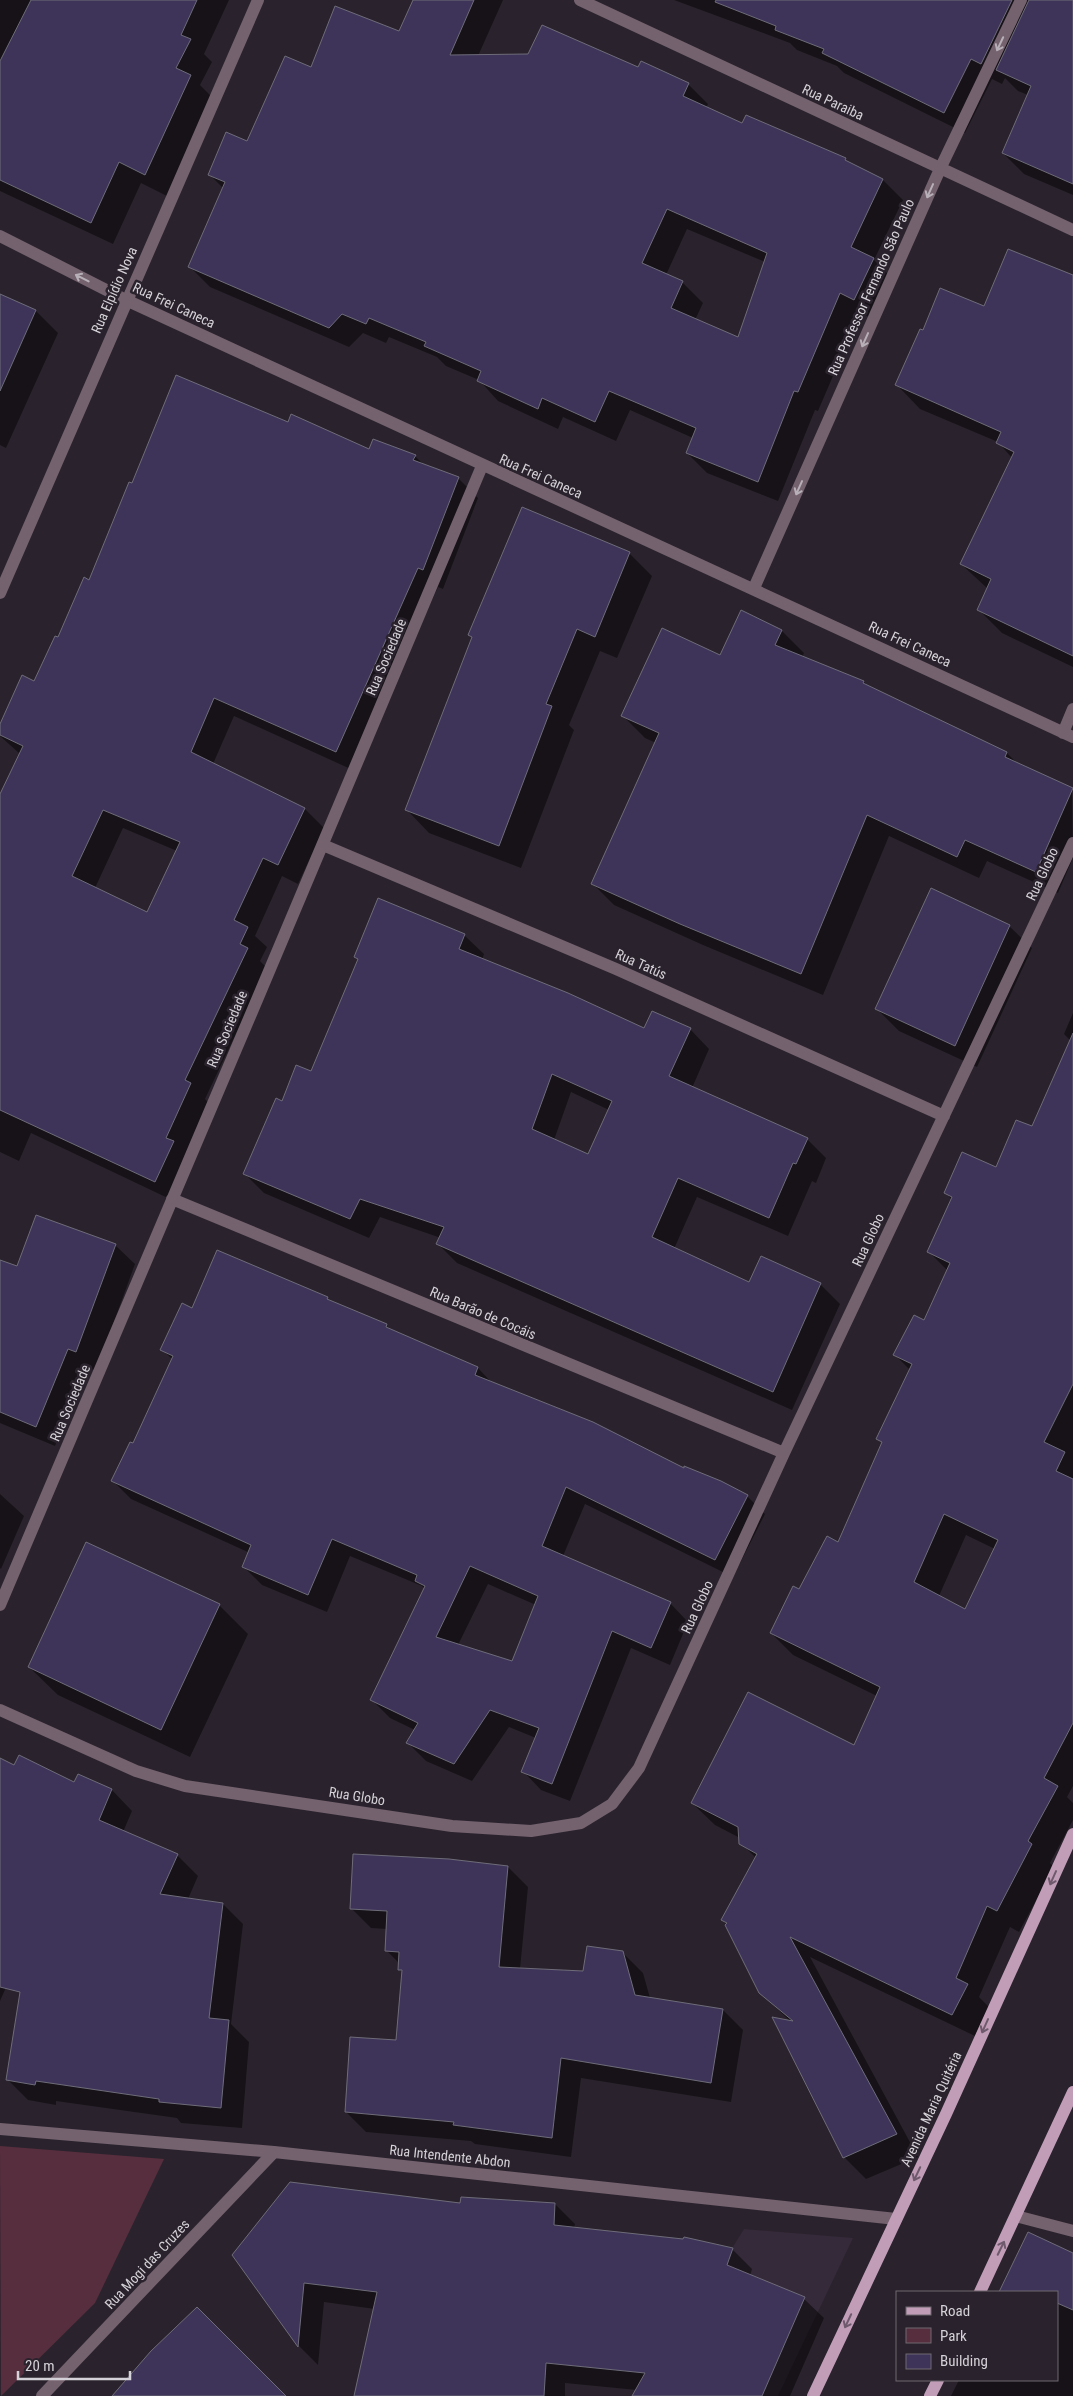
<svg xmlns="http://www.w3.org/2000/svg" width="1073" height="2396" font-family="'Roboto Condensed',sans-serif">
  <rect width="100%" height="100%" fill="#2a232d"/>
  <!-- built -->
  <path fill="#352a39" d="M744,2229L853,2238L778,2396H641Z"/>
  <!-- green -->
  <path fill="#572e3e" d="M0,2146L164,2159L95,2303L1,2396Z"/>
  <!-- shadow -->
  <path fill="#0007" fill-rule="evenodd" d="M0,0H229L204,54L212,62L200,85L213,98L167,196L141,183L113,244L0,191Z
    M415,0H503L478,56L638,69L688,84L708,104L706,108L743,125L845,159L850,164L883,180L903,200L874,260L893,279L874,319L860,313L818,411L815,410L778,501L707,473L687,453L693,438L630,410L616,441L563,417L558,429L498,401L479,380L446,366L437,357L389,337L386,343L363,333L349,347L210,287L190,267L224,189L209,174L248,143L312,69L400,33ZM687,229L765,262L739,338L695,320L703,303L682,282L666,275Z
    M674,0H1059L1073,6V195L1024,174L1003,153L1028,95L1018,91L1005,78L1002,84L992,79L965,133L844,73L837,66L797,50L790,43Z
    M1073,276V667L1002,633L978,609L988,589L961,564L1012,458L998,442L920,409L897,385L923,332Z
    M0,295L36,311L58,333L6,448L0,445Z
    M289,423L370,450L415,456L425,466L458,478L478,498L443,589L438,587L355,771L234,716L213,764L305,809L324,828L298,884L282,876L255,936L267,947L260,961L267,968L205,1099L210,1104L174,1201L31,1133L19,1161L0,1152V797L20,754L0,736V727L35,683L90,582L133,484ZM123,828L177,851L148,914L95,888Z
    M629,553L652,576L617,658L600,651L569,725L574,730L521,868L429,833L407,810L473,638L470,635Z
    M741,612L782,631L804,653L802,657L864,682L870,688L1007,753L1019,765L1072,789L1073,858L1058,893L987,861L979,878L889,836L823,995L703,945L614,905L592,883L656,743L645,738L623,716L721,656Z
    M1009,926L1032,948L977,1067L899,1031L876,1008Z
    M464,935L484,954L482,960L645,1030L690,1029L709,1049L692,1088L807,1139L826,1158L816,1183L812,1181L788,1236L697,1197L674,1249L750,1284H820L840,1304L792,1410L457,1263L438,1244L441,1238L380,1217L369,1238L264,1193L245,1174L283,1102L312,1073L359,961L355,957ZM571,1092L609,1110L589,1156L554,1140Z
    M1073,1013V1786L1067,1797L1073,1803V1820L1050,1863L1054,1867L1019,1932L1010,1927L979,1997L989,2007L975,2036L810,1957L918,2157L866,2179L844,2157L791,2022L760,1992L727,1924L723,1920L756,1858L741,1843L740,1838L715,1825L692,1803L854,1747L877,1696L793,1655L771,1633L800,1590L839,1544L883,1444L878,1438L910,1370L894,1354L925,1322L948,1271L929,1252L952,1200L946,1193L997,1168L1033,1128L1071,1041L1064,1034ZM966,1535L995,1549L966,1611L939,1596Z
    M115,1245L135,1264L96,1371L87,1367L55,1446L0,1423V1262L18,1268Z
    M327,1298L331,1302L386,1325L392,1331L478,1368L493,1384L747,1496L765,1514L733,1577L585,1504L563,1556L670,1603L688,1622L670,1665L631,1648L570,1801L541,1790L523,1771L536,1738L509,1727L472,1781L426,1761L408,1743L415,1730L390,1718L372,1700L425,1589L422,1586L350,1556L327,1612L262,1585L244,1567L250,1553L131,1499L113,1481L133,1444L173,1360L162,1349L193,1310ZM488,1584L536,1605L513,1662L458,1645Z
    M0,1494L24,1516L1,1569L0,1568Z
    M87,1543L219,1605L248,1634L190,1757L58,1695L29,1667Z
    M0,1759L14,1767L75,1784L78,1776L112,1790L132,1811L123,1832L177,1855L198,1876L188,1899L223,1904L243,1924L231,2024L249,2042L242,2128L181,2123L177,2118L56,2101V2105L28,2100L7,2079L31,1931L0,2001Z
    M508,1867L528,1887L520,1969L584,1972L623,1953L643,1973L650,1998L723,2010L743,2030L731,2102L581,2078L571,2157L475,2144L471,2141L366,2132L346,2112L397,2042L403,1973L400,1969V1964L387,1951V1929L371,1928L351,1908Z
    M555,2204L575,2224L574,2228L732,2249L752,2269L750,2276L804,2299L824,2318L790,2396H634L637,2390L565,2383V2396H355L375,2309L324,2302L318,2365L299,2346L233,2255L461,2205Z
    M1028,2233L1073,2254V2396H951L959,2380H1057V2292H1000Z"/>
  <!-- building -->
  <path fill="#3e345a" stroke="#6f6c79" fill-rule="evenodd" d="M31,0H197L181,35L191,39L176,68L191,75L145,175L119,162L91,223L0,180V61Z
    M413,0H474L450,55L528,54L542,25L638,67L641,61L689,83L683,96L742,123L746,115L846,158L845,160L883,179L851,247L874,258L854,300L840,293L798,392L794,391L758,482L686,453L696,428L609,391L595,422L542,398L538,409L477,381L481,371L424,346L426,342L369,318L366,324L342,314L329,328L188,267L225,182L208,175L226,132L247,141L285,56L311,67L335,6L399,31ZM667,209L767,253L738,337L671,308L683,281L642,263Z
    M716,0H1012L981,64L971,59L944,113L822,53L824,49L775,30L776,26L715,2Z
    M1029,0H1073V184L1002,153L1031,86L996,70Z
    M1008,249L1073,275V656L977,610L991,579L960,564L1014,452L996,443L1001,432L895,385L920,329L923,330L940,288L984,306Z
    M0,294L36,310L0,391Z
    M176,375L288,422L291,414L369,449L373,439L416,455L413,460L459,477L423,570L418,568L336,752L214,698L191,752L305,808L278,865L263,858L234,920L248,927L240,944L248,948L185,1080L191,1083L166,1138L174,1141L155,1182L0,1110V794L23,746L0,735V724L22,675L34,681L55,636L58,637L84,577L89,580L129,482L132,483ZM103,810L180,842L147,912L72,876Z
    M522,507L630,552L595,637L577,629L546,704L552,706L499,846L405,810L472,637L468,635Z
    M741,610L782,630L775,645L864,681L863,683L1007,752L1005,757L1073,788L1036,872L965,840L957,857L867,815L801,974L680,924L591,884L659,733L621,716L662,628L720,655Z
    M931,888L1010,925L955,1046L875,1009Z
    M378,898L465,934L459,949L568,993L644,1028L652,1011L691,1028L669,1076L808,1138L796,1164L793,1163L769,1218L678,1178L652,1237L749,1282L761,1256L821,1283L773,1392L436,1244L444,1227L360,1199L350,1219L243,1174L276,1098L282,1101L296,1065L311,1071L358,959L354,957ZM552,1074L612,1101L588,1154L532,1129Z
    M1073,1033V1384L1044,1442L1065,1452L1056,1471L1073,1479V1723L1044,1778L1058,1786L1028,1841L1032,1844L997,1911L987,1906L956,1978L968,1984L952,2015L790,1937L897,2134L843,2158L772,2017L793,2021L759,1993L725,1925L727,1923L721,1920L757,1854L739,1844L738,1827L691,1803L748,1692L854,1745L880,1687L770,1633L793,1586L799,1589L827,1536L838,1542L882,1442L876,1439L912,1364L893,1355L914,1315L924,1320L950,1263L927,1252L952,1197L944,1193L962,1152L996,1167L1016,1120L1032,1126ZM944,1514L998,1540L965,1609L914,1582Z
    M36,1215L116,1244L76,1352L68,1349L36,1427L0,1412V1260L17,1266Z
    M217,1250L328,1297L327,1299L387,1324L386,1327L478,1367L475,1375L593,1422L684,1468V1466L721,1481L748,1495L715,1560L566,1487L542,1546L671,1602L651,1648L612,1631L552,1784L521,1772L539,1728L490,1710L454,1764L406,1743L418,1723L370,1700L425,1586L415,1581L417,1575L332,1539L308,1595L242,1567L251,1545L111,1481L130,1442L133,1443L173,1356L160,1350L182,1303L192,1308ZM470,1566L538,1596L512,1661L436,1637Z
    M86,1542L220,1604L161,1730L28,1667Z
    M19,1755L74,1782L78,1774L112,1789L99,1820L178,1854L160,1894L223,1903L209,2018L229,2020L221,2108L159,2102V2099L36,2081L35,2085L6,2080L20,1992L0,1987V1758L14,1765Z
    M353,1854L449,1859L508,1866L499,1967L583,1971L587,1946L623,1951L635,1995L723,2009L711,2083L561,2058L552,2138L453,2125L454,2122L345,2112L350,2037L396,2040L402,1970H398L399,1952L385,1951L387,1911L350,1909Z
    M290,2182L460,2203L461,2197L555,2203L554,2225L683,2239L684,2237L733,2248L727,2265L805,2297L762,2396H632L645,2373L546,2363L544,2396H354L377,2292L304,2283L298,2347L232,2255Z
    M1028,2232L1073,2253V2310L1057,2303V2292H999Z
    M197,2307L286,2396H112L151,2351Z"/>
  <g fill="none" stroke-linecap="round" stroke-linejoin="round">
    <!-- minor -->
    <path stroke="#74626f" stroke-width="12" d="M580,0L1073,230
      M0,236L126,300L1073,737
      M754,588L940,169L1021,0
      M0,593L258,0
      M1063,733L1073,709
      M323,845L616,969L944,1116
      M172,1199L784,1453
      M0,1605C161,1226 323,846 482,466
      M0,1710L136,1771L185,1786L452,1826L531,1831L581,1823L612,1804L639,1768L784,1453L1073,843
      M0,2129L274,2152L896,2219
      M1016,2216L1073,2231
      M42,2396L274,2152"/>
    <!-- major -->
    <path stroke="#c19db8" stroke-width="12" d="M980,2292L1073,2092
      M813,2396L946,2114L1073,1834
      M930,2396L938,2380"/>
  </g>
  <!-- one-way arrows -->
  <defs><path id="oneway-shaft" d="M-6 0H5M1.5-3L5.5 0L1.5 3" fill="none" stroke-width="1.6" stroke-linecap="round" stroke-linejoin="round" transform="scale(1.25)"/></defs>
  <g stroke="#b8b0b8">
    <use href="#oneway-shaft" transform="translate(1000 44) rotate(115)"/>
    <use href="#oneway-shaft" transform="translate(930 191) rotate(114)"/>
    <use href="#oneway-shaft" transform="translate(82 278) rotate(-153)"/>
    <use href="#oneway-shaft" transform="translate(865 340) rotate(114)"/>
    <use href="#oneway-shaft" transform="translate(799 488) rotate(114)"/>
  </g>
  <g stroke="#6e5a6c">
    <use href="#oneway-shaft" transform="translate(1053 1878) rotate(114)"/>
    <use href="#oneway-shaft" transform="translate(985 2026) rotate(114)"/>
    <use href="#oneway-shaft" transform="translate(917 2174) rotate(115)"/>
    <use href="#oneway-shaft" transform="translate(1001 2248) rotate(-64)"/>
    <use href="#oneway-shaft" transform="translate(848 2321) rotate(115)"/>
  </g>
  <g text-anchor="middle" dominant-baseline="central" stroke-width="5" stroke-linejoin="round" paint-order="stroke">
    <!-- street labels -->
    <g font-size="14" fill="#d5d1d8" stroke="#2a232d">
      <text transform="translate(833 102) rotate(25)">Rua Paraiba</text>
      <text transform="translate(871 287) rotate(-66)">Rua Professor Fernando São Paulo</text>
      <text transform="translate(114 290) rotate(-66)">Rua Elpídio Nova</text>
      <text transform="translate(174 305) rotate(25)">Rua Frei Caneca</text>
      <text transform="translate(541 476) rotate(24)">Rua Frei Caneca</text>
      <text transform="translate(910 644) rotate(25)">Rua Frei Caneca</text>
      <text transform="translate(386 657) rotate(-67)">Rua Sociedade</text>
      <text transform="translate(1042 874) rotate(-65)">Rua Globo</text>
      <text transform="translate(641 964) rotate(24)">Rua Tatús</text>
      <text transform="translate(227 1029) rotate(-67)">Rua Sociedade</text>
      <text transform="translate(868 1240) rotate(-65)">Rua Globo</text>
      <text transform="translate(483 1313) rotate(23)">Rua Barão de Cocáis</text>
      <text transform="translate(70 1403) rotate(-67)">Rua Sociedade</text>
      <text transform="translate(697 1607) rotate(-65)">Rua Globo</text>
      <text transform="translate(357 1796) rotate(9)">Rua Globo</text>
      <text transform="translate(931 2109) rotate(-65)">Avenida Maria Quitéria</text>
      <text transform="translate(450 2156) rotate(6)">Rua Intendente Abdon</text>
      <text transform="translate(147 2264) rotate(-47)">Rua Mogi das Cruzes</text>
    </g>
  </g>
  <!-- legend -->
  <rect x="896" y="2291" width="162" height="90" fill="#2a232d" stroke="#6e6971"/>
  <rect x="906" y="2307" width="25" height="8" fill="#c19db8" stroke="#6e6971"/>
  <text x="940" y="2316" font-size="15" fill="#d5d1d8">Road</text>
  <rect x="906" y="2328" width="25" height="15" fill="#572e3e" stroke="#6e6971"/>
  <text x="940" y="2341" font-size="15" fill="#d5d1d8">Park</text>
  <rect x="906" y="2354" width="25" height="15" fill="#3e345a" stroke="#6e6971"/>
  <text x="940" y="2366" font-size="15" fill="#d5d1d8">Building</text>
  <!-- scale -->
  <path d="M18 2371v8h112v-8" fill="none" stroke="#d5d1d8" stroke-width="2.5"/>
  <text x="25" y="2371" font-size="15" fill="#d5d1d8" stroke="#2a232d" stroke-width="4" paint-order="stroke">20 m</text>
</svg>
